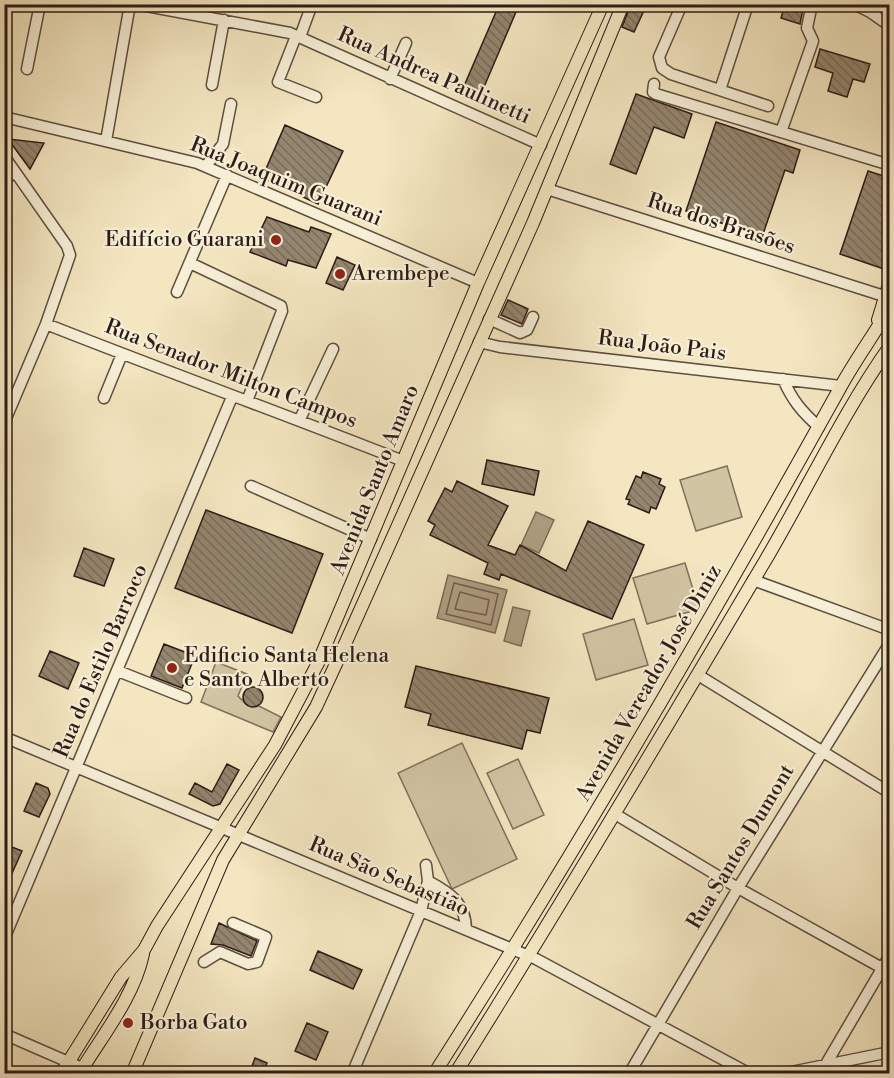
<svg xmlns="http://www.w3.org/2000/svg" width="894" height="1078" font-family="'Libre Bodoni',serif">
  <defs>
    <pattern id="building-back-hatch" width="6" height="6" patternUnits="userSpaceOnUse" patternTransform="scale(1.5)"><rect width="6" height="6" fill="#94856e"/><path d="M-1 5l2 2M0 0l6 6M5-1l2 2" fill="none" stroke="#796c59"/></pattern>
  </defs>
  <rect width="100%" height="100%" fill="#f3e6c0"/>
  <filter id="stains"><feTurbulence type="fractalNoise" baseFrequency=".00333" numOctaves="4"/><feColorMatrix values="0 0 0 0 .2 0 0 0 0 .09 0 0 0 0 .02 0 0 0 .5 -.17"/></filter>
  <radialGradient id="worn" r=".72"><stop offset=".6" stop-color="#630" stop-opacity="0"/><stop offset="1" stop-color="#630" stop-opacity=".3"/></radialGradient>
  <!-- green -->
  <path fill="#d1c4a3" stroke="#7f705c" stroke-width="1.5" d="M727,466L742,517L696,531L680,480Z
    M685,563L699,609L647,624L633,578Z
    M634,619L648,665L596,680L583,634Z
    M216,662L247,674L238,696L247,705L259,706L281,717L273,732L201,702Z
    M462,743L517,859L452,889L398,773Z
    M518,759L544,815L513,829L487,773Z"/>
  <!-- water -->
  <path fill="#b0a186" stroke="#7c6c59" stroke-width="1.5" d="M536,512L554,520L539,553L521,545Z
    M448,575L507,590L495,633L437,618Z
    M513,607L530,611L521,646L504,641Z"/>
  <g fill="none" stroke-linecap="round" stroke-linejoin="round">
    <!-- shore -->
    <path stroke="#6e5e4e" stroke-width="1.5" d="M454,583L498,594L491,625L446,614Z
      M460,592L489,600L486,615L455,609Z"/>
  </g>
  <!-- building -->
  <path fill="url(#building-back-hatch)" stroke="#2d1c16" stroke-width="1.5" d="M631,4H647L634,32L622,27Z
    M785,4H804L800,24L781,18Z
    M499,5L516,12L478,101L461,93Z
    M820,49L870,64L864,82L853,79L847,97L828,91L833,73L815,67Z
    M636,94L692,114L684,138L654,127L636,174L610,164Z
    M716,122L800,150L793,173L785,170L762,237L686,211Z
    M285,125L343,151L318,204L262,178Z
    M8,139L44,143L30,169Z
    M868,171L890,178V251L884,269L840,254Z
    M267,217L309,232L311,227L331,234L316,268L288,260L286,266L250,252Z
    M337,257L355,265L343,290L326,283Z
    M508,300L528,309L522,324L501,315Z
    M487,460L539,471L534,495L482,484Z
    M643,472L661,479L659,484L665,487L656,509L651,507L649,513L628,504L630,500L626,499L636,476L641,478Z
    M457,481L508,506L488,545L515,555L520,545L566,571L588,521L644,545L612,619L501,574L499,580L484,574L488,563L430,535L435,525L428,521L445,488L452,492Z
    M206,510L323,554L292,633L175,588Z
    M84,548L114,559L104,586L74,576Z
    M164,644L195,656L182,688L151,676Z
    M50,651L79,663L68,689L39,676Z
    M416,666L549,698L540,733L527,730L522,749L428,725L431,714L405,707Z
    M243 697a10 10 0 1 1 20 0a10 10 0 1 1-20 0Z
    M227,764L239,770L220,804L213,806L189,794L195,783L212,792Z
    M36,783L48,788L50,794L39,817L24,811Z
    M4,844L22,851L5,889H4Z
    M219,923L257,941L251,956L223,945L211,944Z
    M318,951L362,970L353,989L310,970Z
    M307,1023L328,1032L316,1060L295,1051Z
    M255,1058L267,1063L263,1074H249Z"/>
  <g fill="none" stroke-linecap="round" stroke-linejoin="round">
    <!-- minor casing -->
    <g stroke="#5e4e40" stroke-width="13">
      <path id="minor" d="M136,4L290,33L541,145
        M682,4L659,57L662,68L671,74L768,106
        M854,4L870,12L890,26
        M485,5V4
        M296,36L278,82L316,97
        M300,37L312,4
        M27,69L40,4
        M390,79L406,43
        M654,84L653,92L656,94L890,165
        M212,85L224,20
        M720,90L748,4
        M4,117L197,163L478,283
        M781,132L813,41L807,28L812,4
        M106,141L130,4
        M4,156L67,246L70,255L46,324L4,423
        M206,166L223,144L231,104
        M4,180L15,172
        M547,189L884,296
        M190,263L281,306L282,311L247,401
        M177,292L227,175
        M489,319L520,333L527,330L533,317
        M46,324C165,371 284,414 403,461
        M479,342L500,347L841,386
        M783,379C792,400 802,412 819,427
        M104,398L122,354
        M300,419L333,349
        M251,486L371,539
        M753,580L890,630
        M118,671L186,698
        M698,675L890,793
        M4,737L536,959L750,1074
        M615,814L738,888L882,968
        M428,881C450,893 466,903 466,930
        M4,939L232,397
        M204,962L220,952L248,964L257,962L266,937L233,923
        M4,1034L96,1074
        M826,1064L890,955
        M352,1074L421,911L428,881L426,865
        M629,1074L738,888L890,643
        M781,1074L890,1052"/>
    </g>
    <!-- major casing -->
    <g stroke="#2d1c16" stroke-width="14">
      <path id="major" d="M878,320L890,281
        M61,1074L121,977L144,950L157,926L275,745L318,663L478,283L603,4
        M79,1074C102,1036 134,997 143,954
        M132,1074L223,860L316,707L341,653L533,223L623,4
        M434,1074C577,850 711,620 840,388C855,360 874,335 890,307
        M455,1074C561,905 663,733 765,561C807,490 842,414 890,346"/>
    </g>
    <!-- minor -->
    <use href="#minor" stroke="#f7efd6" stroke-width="10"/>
    <!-- major -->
    <use href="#major" stroke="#f3e6c0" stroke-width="12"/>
  </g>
  <!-- markers -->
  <g fill="#8f2418" stroke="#f7efd6" stroke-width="2">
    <circle cx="276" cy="240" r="6"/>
    <circle cx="340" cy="274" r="6"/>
    <circle cx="172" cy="668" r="6"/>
    <circle cx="128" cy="1023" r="6"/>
  </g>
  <g text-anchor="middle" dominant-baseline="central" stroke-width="4.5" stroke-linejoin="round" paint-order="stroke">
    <!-- street labels -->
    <g font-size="21" fill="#2d1c16" stroke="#f7efd6">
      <text transform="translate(434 76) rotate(24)">Rua Andrea Paulinetti</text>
      <text transform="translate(286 182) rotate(22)">Rua Joaquim Guarani</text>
      <text transform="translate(721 224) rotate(18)">Rua dos Brasões</text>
      <text transform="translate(662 346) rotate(7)">Rua João Pais</text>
      <text transform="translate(231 374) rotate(21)">Rua Senador Milton Campos</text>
      <text transform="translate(375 480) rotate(-68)">Avenida Santo Amaro</text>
      <text transform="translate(101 661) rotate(-67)">Rua do Estilo Barroco</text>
      <text transform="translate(649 683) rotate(-60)">Avenida Vereador José Diniz</text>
      <text transform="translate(741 847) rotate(-59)">Rua Santos Dumont</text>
      <text transform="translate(389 877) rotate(23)">Rua São Sebastião</text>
    </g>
    <!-- poi labels -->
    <g font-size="21" fill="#2d1c16" stroke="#f7efd6" text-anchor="start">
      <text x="264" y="240" text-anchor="end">Edifício Guarani</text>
      <text x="352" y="274">Arembepe</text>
      <text x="184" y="656">Edificio Santa Helena<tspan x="184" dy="24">e Santo Alberto</tspan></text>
      <text x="140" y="1023">Borba Gato</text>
    </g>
  </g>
  <!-- margin -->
  <rect width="894" height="1078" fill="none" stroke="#f3e6c0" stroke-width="24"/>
  <rect x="6" y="6" width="882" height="1066" fill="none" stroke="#2d1c16" stroke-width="3"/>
  <rect x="12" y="12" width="870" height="1054" fill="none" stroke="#2d1c16" stroke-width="1.5"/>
  <rect width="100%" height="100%" filter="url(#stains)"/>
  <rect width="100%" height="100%" fill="url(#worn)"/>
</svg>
